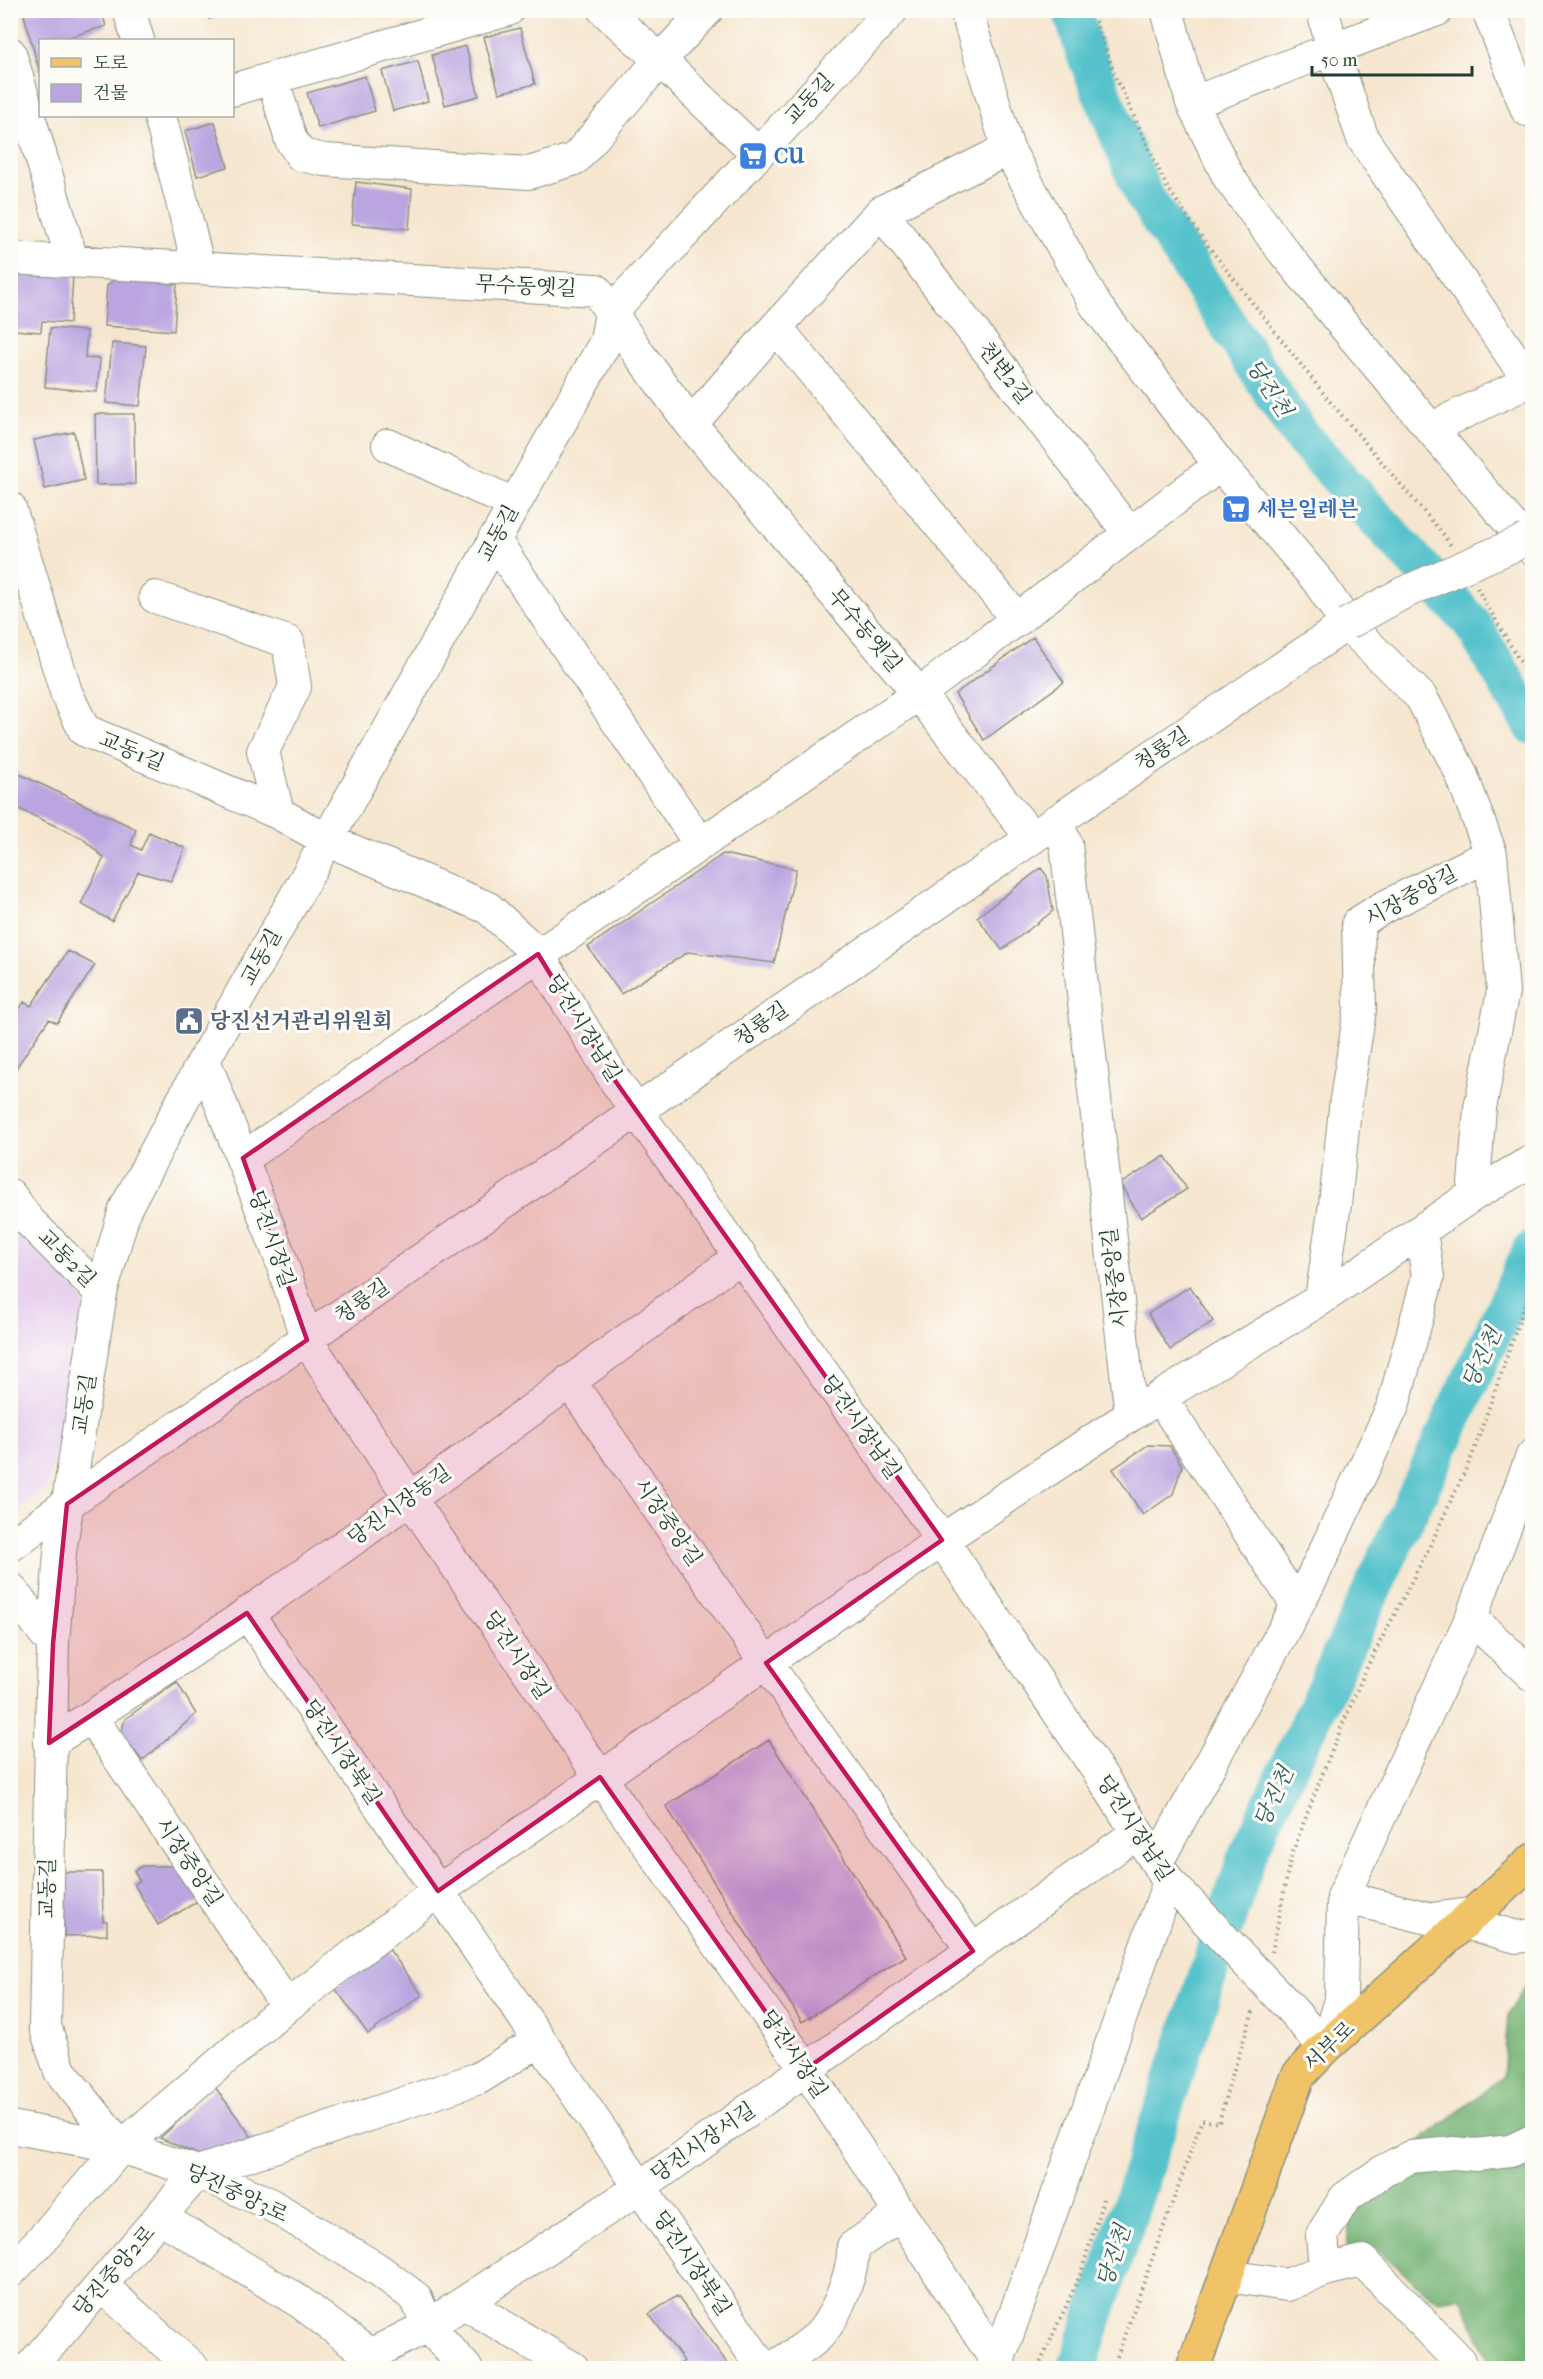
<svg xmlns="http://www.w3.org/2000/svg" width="1543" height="2379" font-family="'IM FELL French Canon','Noto Serif KR',serif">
  <rect width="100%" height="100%" fill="#fdfcf7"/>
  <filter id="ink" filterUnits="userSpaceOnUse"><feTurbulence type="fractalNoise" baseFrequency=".0167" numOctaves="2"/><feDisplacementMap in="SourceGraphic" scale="12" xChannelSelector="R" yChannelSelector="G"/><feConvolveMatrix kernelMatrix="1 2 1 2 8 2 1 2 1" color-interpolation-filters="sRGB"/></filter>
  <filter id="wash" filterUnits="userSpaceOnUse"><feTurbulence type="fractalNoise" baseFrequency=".008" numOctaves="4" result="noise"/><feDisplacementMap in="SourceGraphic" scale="24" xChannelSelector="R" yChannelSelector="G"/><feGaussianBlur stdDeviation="1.35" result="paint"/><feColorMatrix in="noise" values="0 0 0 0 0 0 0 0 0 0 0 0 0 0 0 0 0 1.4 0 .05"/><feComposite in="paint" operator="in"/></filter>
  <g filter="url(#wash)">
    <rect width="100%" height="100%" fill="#f6e6cf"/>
    <!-- built -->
    <path fill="#e8d2ee" d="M10,1217L84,1298L78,1356L47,1489L13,1512L10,1510Z"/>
    <!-- forest -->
    <path fill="#75b374" stroke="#4a7854" stroke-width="1.5" d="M1532,1974V2368H1492L1461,2297L1436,2300L1374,2248L1346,2246L1357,2190L1503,2077L1508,2015Z"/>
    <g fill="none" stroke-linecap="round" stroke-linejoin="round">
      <!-- river -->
      <path stroke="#56c3cc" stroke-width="39" d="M1072,10L1084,50L1143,194L1300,435L1471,622L1532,725
        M1077,2368L1249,1851L1532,1250"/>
    </g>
    <g id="blocks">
      <!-- building -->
      <path fill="#baa5e0" d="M40,10H101L106,26L66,38V40H40V73L24,15Z
        M206,10H235V11L209,19Z
        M520,28L535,84L499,93L484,37Z
        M466,46L479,96L445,105L432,55Z
        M418,61L428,101L393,111L382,71Z
        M365,76L375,111L318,128L307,93Z
        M215,122L228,167L197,176L185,131Z
        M356,182L412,189L409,229L352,224Z
        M10,271L73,276L70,323L42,321L41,332L13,330L14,318L10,317Z
        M114,279L177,284L174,331L104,326L107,286Z
        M50,328L87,331L85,358L100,359L97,392L45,387Z
        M112,343L146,346L140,406L106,403Z
        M95,414H134L135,484L96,485Z
        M74,432L84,480L45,489L34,440Z
        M1033,637L1064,682L984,740L955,694Z
        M13,771L136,829L131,845L141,850L149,832L185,848L171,881L138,872L112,921L81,904L104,858L82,838L10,805V776Z
        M723,854L796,869L774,963L688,952L621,994L588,947Z
        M1041,868L1047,876L1053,911L1002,950L977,917Z
        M68,951L95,965L57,1023L49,1019L10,1077V1023L24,1002L31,1006Z
        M1165,1156L1187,1189L1141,1218L1120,1184Z
        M1190,1286L1213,1321L1170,1350L1148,1314Z
        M1148,1445L1170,1446L1182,1466L1173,1494L1143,1515L1113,1469Z
        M177,1682L196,1714L142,1761L121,1732L125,1719Z
        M769,1740L906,1956L802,2022L666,1806Z
        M142,1866H180L200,1900L158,1925L134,1884L140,1881L134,1871Z
        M63,1872H102L103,1921H107V1935L64,1936Z
        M389,1949L422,1995L368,2034L335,1988Z
        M215,2087L254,2140L199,2155L160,2138Z
        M677,2296L731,2368H675L684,2361L649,2314Z"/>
    </g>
  </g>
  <g filter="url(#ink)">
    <use href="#blocks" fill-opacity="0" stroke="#8a9282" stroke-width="1.5"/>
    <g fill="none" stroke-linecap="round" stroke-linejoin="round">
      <!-- minor casing -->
      <g stroke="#8a9282" stroke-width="34">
        <path id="minor" d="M129,10L138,40
          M604,10L660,60L707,10
          M966,10L1008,149
          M1167,10L1192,103L1229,178L1283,251L1340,321L1532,549
          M1323,10L1332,49L1437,10
          M1488,10L1527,110L1532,108
          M10,53L72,260
          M273,80L291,140L301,155L324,160L529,173L575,159L660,60L758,154
          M232,90L508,10
          M1192,103L1332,49L1363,139L1529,381
          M160,116L199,268
          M881,212L1008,149L1096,306L1220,465L1318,581L1347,624L1421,697L1461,773L1491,854L1503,991L1480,1108L1473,1195
          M10,258L596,290L639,354L691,424L919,694L1032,838
          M776,327L881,212L1129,533
          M1446,421L1532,380
          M691,424L776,327L1018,620
          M388,445L514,504
          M10,508L66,692L84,730L278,813L327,840L488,908L538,954L616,1082L942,1540L1104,1780L1169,1882L1185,1898
          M494,539L700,844
          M155,597L288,642L295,687L263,751L278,813
          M1056,821L1066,844L1131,1415L1321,1299
          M1491,854L1382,908L1358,923L1360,1010L1346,1099L1335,1204L1321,1299L1473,1195L1532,1161
          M204,1060L279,1254L307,1340L410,1498L600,1777L806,2069L1001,2368
          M243,1158L919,694L1220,465
          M10,1195L29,1221L101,1293
          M569,1381L766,1663L973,1951
          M1160,1397L1297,1605
          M1532,1456L1471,1618L1532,1675
          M10,1546L67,1504L1032,838L1347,624
          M10,1588L53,1644
          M247,1613L438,1891L942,1540L1131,1415
          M91,1717L287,2006
          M49,1743C289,1595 513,1422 741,1256
          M1157,1862L1312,1578L1393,1406L1428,1277L1421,1231
          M1343,1897L1471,1618
          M1466,1923L1517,1937L1532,1935
          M1290,2008L1325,2048
          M1325,2048L1341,1997L1343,1897L1432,1919L1478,1913
          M10,2127L121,2147L198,2172L266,2202L379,2270L416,2298L428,2326L370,2355L300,2302L160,2217
          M121,2147L60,2071L45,2026L53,1644L60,1552L101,1293L125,1209L204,1060L606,341L611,312L892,10
          M198,2172L479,2078L539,2041
          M1325,2270L1322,2235L1345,2198L1383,2171L1410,2157L1454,2153L1476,2155L1510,2151L1532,2141
          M10,2272L44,2237L121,2147L287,2006L438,1891L763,2368
          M1228,2276L1287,2285L1325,2270L1363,2261L1460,2361
          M101,2285L193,2368
          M464,2303L573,2368
          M30,2368L198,2172
          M466,2368L428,2326L641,2187L1137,1833
          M773,2368C787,2359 802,2350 815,2339C835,2322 854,2272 853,2247L899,2215
          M994,2368L997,2364L1169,1882"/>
      </g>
      <!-- major casing -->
      <g stroke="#8a9282" stroke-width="36">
        <path id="major" d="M1193,2368L1298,2076L1325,2048L1532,1861"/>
      </g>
      <!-- path -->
      <path stroke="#8a9282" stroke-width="4" stroke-dasharray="1.5 4.5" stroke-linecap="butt" d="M1091,10L1116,78L1167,187L1208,246L1327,398L1443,534L1451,546
        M1477,588L1532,682
        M1272,1952L1291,1856L1329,1757L1366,1669L1429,1548L1472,1456L1532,1285
        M1038,2368L1081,2273L1104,2196
        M1113,2368L1202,2120L1219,2123L1228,2088L1254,2008"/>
      <!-- minor -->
      <use href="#minor" stroke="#fff" stroke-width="32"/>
      <!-- major -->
      <use href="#major" stroke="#f1c369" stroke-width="33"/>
      <!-- minor-bridge casing -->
      <g stroke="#8a9282" stroke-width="34" stroke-linecap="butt">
        <path id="minor-bridge" d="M1347,624L1403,593L1526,540
          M1185,1898L1290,2008"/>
      </g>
      <!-- minor-bridge -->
      <use href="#minor-bridge" stroke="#fff" stroke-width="32"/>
    </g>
  </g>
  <!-- marked area -->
  <path fill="#c2185b" fill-opacity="0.2" stroke="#c2185b" stroke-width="4.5" stroke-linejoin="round" d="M538,954L616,1082L942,1540L766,1663L973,1951L806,2069L600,1777L438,1891L247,1613L49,1743L53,1644L67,1504L307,1340L243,1158Z"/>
  <!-- icons -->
  <defs>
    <g id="supermarket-square" transform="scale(1.5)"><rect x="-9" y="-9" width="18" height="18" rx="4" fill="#3f7fe0" stroke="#fdfcf7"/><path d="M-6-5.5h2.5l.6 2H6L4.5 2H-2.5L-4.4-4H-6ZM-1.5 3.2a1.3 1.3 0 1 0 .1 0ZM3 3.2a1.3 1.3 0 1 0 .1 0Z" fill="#fff"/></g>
    <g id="civic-square" transform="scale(1.5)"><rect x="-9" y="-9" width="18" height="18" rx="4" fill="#5c6f8a" stroke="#fdfcf7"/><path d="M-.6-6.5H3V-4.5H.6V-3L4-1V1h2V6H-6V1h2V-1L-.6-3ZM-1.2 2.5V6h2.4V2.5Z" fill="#fff"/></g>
  </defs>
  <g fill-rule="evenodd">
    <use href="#supermarket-square" x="753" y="156"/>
    <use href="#supermarket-square" x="1236" y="509"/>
    <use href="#civic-square" x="189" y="1021"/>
  </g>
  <g text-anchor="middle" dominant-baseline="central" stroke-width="6" stroke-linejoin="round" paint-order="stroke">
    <!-- street labels -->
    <g font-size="21" fill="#1f3d34" stroke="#fdfcf7">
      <text transform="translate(809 99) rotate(-47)">교동길</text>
      <text transform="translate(526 286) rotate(3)">무수동옛길</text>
      <text transform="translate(1005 373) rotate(52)">천변2길</text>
      <text transform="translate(498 533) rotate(-61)">교동길</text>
      <text transform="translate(865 630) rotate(50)">무수동옛길</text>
      <text transform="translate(1162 749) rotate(-34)">청룡길</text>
      <text transform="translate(132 751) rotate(23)">교동1길</text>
      <text transform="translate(1411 896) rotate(-29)">시장중앙길</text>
      <text transform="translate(261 957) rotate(-61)">교동길</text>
      <text transform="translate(761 1024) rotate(-35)">청룡길</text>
      <text transform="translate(584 1028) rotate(58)">당진시장남길</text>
      <text transform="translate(272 1239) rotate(71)">당진시장길</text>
      <text transform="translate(67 1258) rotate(45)">교동2길</text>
      <text transform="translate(1115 1278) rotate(-97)">시장중앙길</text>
      <text transform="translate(362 1301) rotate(-35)">청룡길</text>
      <text transform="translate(84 1404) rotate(-81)">교동길</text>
      <text transform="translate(861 1427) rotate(55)">당진시장남길</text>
      <text transform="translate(399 1505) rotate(-36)">당진시장동길</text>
      <text transform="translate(668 1522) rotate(55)">시장중앙길</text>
      <text transform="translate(517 1655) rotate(56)">당진시장길</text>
      <text transform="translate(342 1752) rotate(56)">당진시장북길</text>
      <text transform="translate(1135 1828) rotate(57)">당진시장남길</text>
      <text transform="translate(189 1862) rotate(56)">시장중앙길</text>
      <text transform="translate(47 1888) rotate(-89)">교동길</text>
      <text transform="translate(1329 2046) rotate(-44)">서부로</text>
      <text transform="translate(794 2054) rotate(56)">당진시장길</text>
      <text transform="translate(703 2142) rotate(-35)">당진시장서길</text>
      <text transform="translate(237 2193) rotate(25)">당진중앙3로</text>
      <text transform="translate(692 2263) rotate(56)">당진시장북길</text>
      <text transform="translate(114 2271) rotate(-49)">당진중앙2로</text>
    </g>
    <!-- shop labels -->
    <g font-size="21" font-weight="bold" fill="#366cbe" stroke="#fdfcf7" text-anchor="start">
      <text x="774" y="156">CU</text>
      <text x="1257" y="509">세븐일레븐</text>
    </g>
    <!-- service labels -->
    <g font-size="21" font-weight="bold" fill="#4e5e75" stroke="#fdfcf7" text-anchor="start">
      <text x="210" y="1021">당진선거관리위원회</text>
    </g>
    <!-- water labels -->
    <g font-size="22" font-style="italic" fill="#2d5e5a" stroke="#fdfcf7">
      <text transform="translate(1269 388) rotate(57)">당진천</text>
      <text transform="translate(1482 1358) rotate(-65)">당진천</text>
      <text transform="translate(1274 1797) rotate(-65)">당진천</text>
      <text transform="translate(1114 2256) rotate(-72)">당진천</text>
    </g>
  </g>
  <!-- margin -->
  <rect width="1543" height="2379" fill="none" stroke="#fdfcf7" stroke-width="36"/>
  <!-- legend -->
  <rect x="39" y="39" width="195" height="78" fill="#fdfcf7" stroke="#a4b0a9" stroke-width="1.5"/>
  <rect x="51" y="58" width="30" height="9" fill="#f1c369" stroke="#a4b0a9" stroke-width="1.5"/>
  <text x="93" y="69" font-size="18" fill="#1f3d34">도로</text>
  <rect x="51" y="84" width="30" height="18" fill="#baa5e0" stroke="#a4b0a9" stroke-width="1.5"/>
  <text x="93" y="99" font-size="18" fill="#1f3d34">건물</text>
  <!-- scale -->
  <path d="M1312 66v9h160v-9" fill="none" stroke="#1f3d34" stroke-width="3"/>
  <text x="1321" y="66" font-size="18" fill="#1f3d34" stroke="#fdfcf7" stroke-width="4.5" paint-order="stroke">50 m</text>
</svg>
